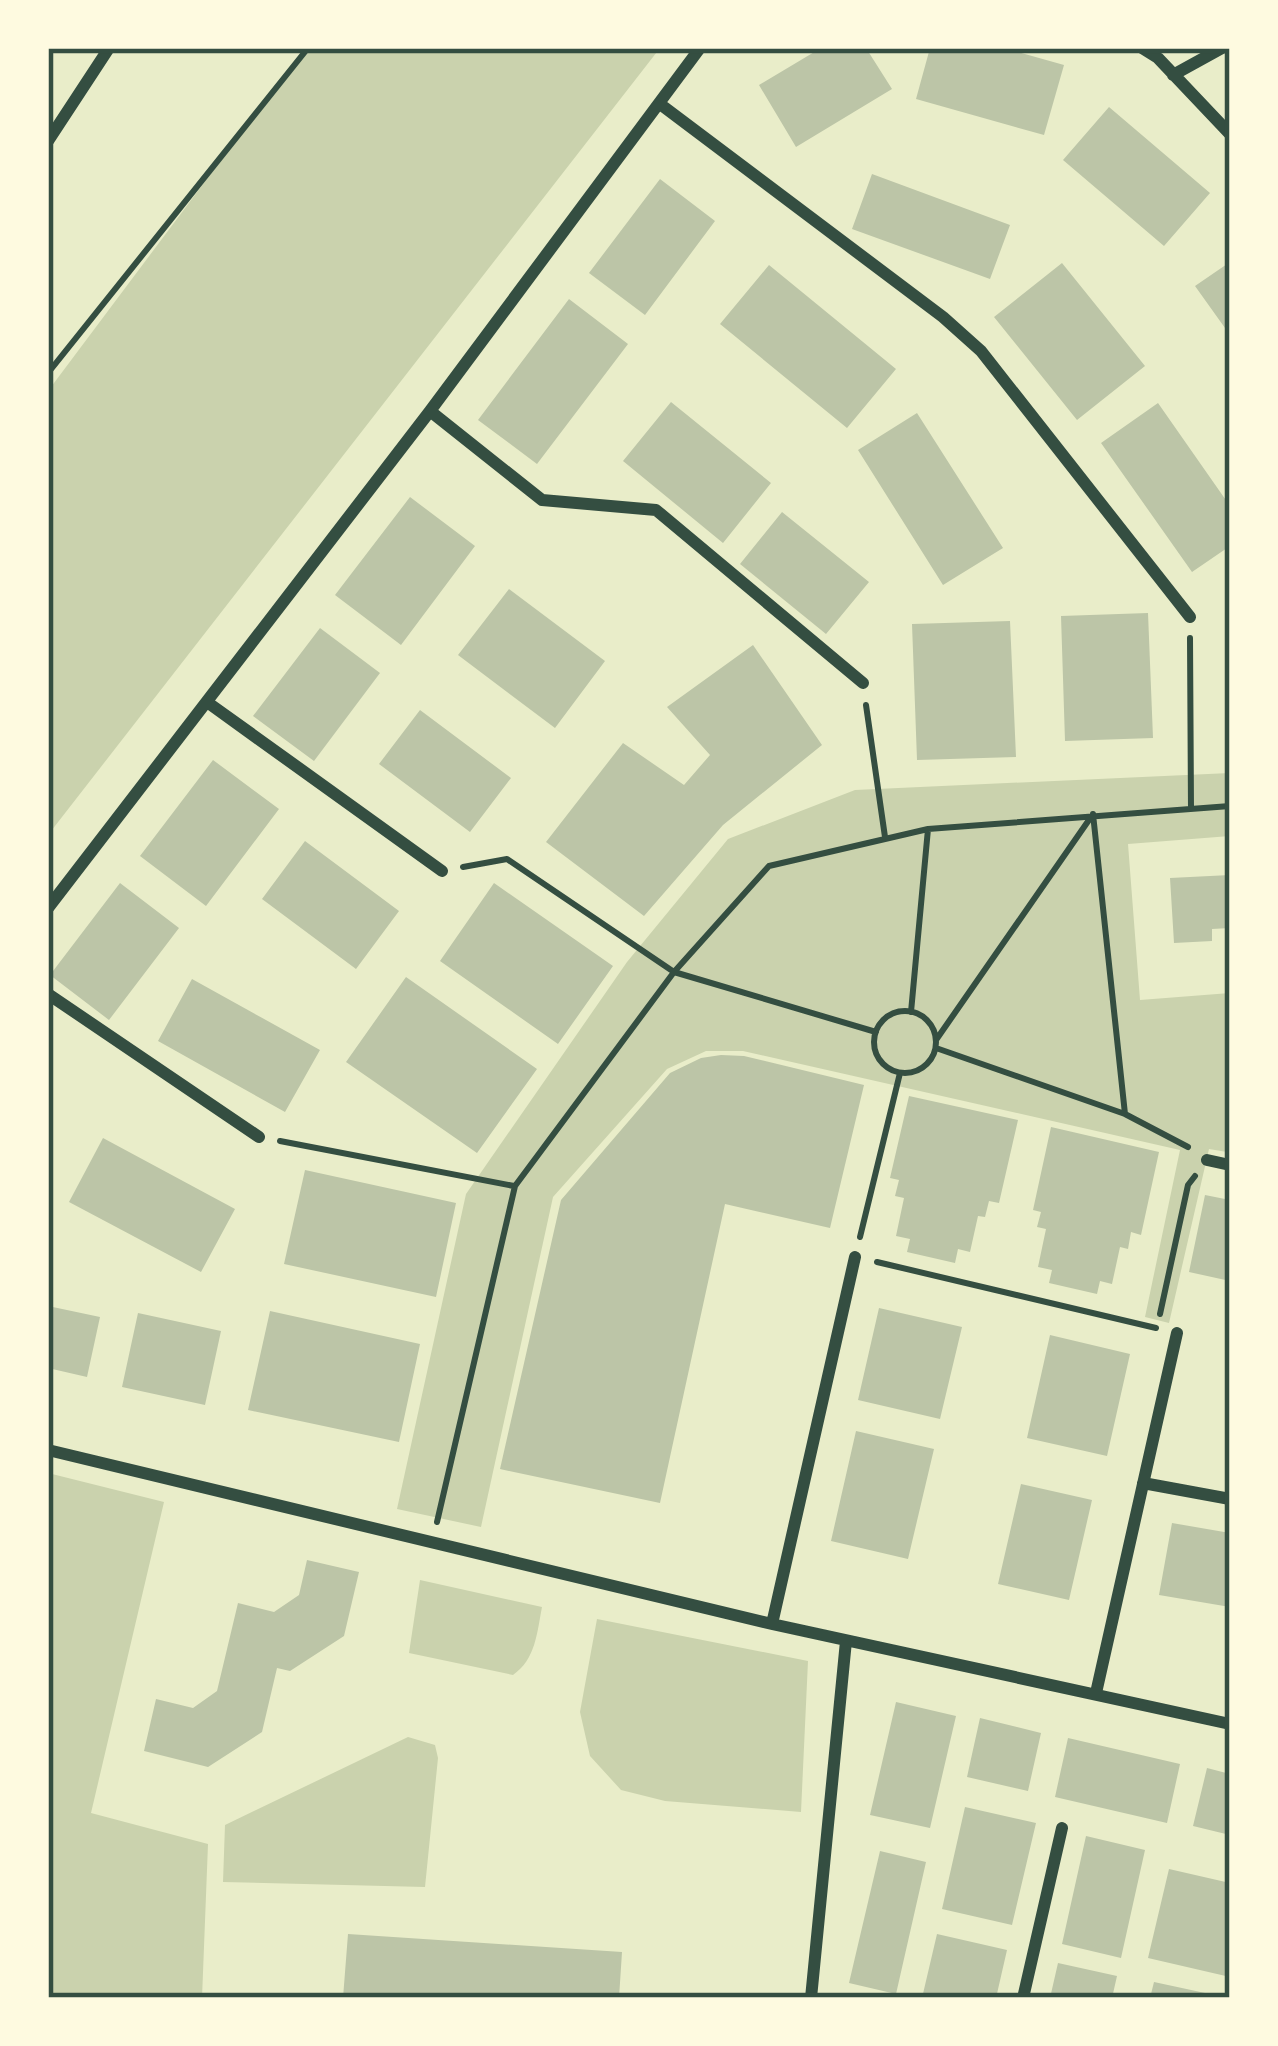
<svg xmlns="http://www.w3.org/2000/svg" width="1278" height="2046" font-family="Lato,sans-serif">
  <rect width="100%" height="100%" fill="#e9edc9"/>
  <!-- green -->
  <path fill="#cad2ad" d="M305,48H660L48,835V391Z
    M1230,773V836L1128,844L1140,1000L1230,993V1139L1227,1152L1209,1149L1169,1323L1145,1317L1180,1150L743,1051H706L667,1069L553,1197L481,1527L397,1509L466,1194L627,962L728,839L855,790Z
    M48,1473L164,1502L91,1813L208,1844L202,1998H48Z
    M420,1580L542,1607C537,1632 536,1659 513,1675L409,1653Z
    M597,1619L808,1661L801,1812L665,1801L621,1790L590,1756L580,1712Z
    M408,1737L435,1745L438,1758L425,1887L223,1882L225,1825Z"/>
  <!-- building -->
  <path fill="#bcc5a7" d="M821,48H866L892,89L796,147L759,85Z
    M930,48H1003L1064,65L1044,135L916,99Z
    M1109,107L1210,193L1164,246L1063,160Z
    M872,174L1010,225L990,279L852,229Z
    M660,179L715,221L645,315L589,273Z
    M1230,262V335L1195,286Z
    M1062,263L1145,366L1077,420L994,317Z
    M769,265L896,369L847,428L720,324Z
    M569,299L628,344L537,464L478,420Z
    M671,402L771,483L723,543L623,461Z
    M1158,403L1230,506V546L1192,572L1101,443Z
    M917,413L1003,548L943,585L858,450Z
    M410,497L475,546L401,645L335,595Z
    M782,512L869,582L826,634L740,564Z
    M509,589L605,661L555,728L458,655Z
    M1148,613L1153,738L1065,741L1061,616Z
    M1010,621L1016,757L917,760L912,624Z
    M320,628L380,673L314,761L253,716Z
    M753,645L822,745L723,825L644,916L546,842L623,743L684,785L710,755L667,707Z
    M420,710L511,778L470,832L379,764Z
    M213,760L279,809L206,906L140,856Z
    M305,841L399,911L356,969L262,899Z
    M1230,875V928L1212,929V941L1174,943L1170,878Z
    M120,883L179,928L109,1020L50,975Z
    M494,883L613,966L558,1044L440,961Z
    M406,977L537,1069L477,1153L346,1062Z
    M192,979L320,1050L285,1112L158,1041Z
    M721,1055L744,1056L864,1085L830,1228L725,1204L660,1503L500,1469L561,1200L670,1073L701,1058Z
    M909,1096L1018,1120L999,1203L989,1201L985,1217L978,1216L970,1252L958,1249L955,1263L907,1252L910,1239L896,1236L904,1198L895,1196L899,1180L890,1178Z
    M1051,1127L1159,1152L1141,1235L1131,1232L1128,1249L1120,1247L1112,1284L1100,1281L1097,1294L1049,1283L1052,1270L1038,1267L1046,1229L1037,1227L1041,1212L1033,1210Z
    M103,1138L235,1209L201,1272L69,1202Z
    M305,1170L456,1203L436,1297L284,1264Z
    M1205,1195L1230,1200V1281L1189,1272Z
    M48,1306L100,1317L87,1377L48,1368Z
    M879,1308L962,1327L940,1419L858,1400Z
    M270,1311L420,1344L399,1442L248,1410Z
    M138,1313L221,1331L205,1405L122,1387Z
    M1050,1335L1130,1354L1107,1456L1027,1438Z
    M856,1431L934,1449L908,1559L831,1541Z
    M1021,1484L1092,1500L1069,1600L998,1584Z
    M1172,1523L1230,1533V1607L1159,1595Z
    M307,1560L359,1572L344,1636L290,1671L277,1668L262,1732L208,1767L144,1751L156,1699L193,1708L217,1691L238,1603L274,1612L299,1595Z
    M896,1702L956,1716L930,1828L870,1815Z
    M980,1718L1041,1733L1028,1791L967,1777Z
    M1068,1738L1180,1764L1167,1823L1055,1797Z
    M1207,1768L1230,1774V1835L1193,1826Z
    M965,1807L1036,1823L1012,1925L942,1909Z
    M1086,1836L1145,1850L1121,1958L1062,1944Z
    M880,1851L926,1862L896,1994L849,1983Z
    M1169,1869L1230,1883V1977L1148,1958Z
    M348,1934L622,1952L619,1998H343Z
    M937,1934L1007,1950L996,1998H922Z
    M1058,1963L1117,1976L1112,1998H1050Z
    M1154,1982L1219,1996V1998H1150Z"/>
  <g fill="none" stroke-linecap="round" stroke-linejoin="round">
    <!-- path -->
    <path stroke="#344e41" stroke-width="6" d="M48,373L308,48
      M1190,638L1191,809
      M866,705L885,837
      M1093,814L1125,1114
      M463,867L507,859L674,972L876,1032
      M874 1042a31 31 0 1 1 62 0a31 31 0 1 1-62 0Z
      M911,1012L928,829
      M936,1040L1091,817
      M936,1048L1125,1114L1188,1147
      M280,1141L514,1186
      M860,1237L900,1073
      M877,1262L1156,1328
      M1160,1314L1188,1185L1195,1176
      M437,1522L515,1186L674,972L769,866L928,829L1230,806"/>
    <!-- minor -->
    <path stroke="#344e41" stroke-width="12" d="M1142,48L1158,58L1230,134
      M1173,75L1222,48
      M660,104L943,317L981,351L1190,617
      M48,141L109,48
      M430,411L542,500L656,510L863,683
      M207,702L442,871
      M48,908L430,411L700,48
      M48,994L259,1137
      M1207,1160L1230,1165
      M48,1450L772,1624L1230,1724
      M1143,1483L1230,1499
      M772,1624L855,1257
      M1096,1693L1177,1333
      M811,1998L846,1641
      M1023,1998L1062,1828"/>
  </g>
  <!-- border -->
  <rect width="1278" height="2046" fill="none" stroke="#fefae0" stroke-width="102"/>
  <rect x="51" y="51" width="1176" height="1944" fill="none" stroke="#344e41" stroke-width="4.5"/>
</svg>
